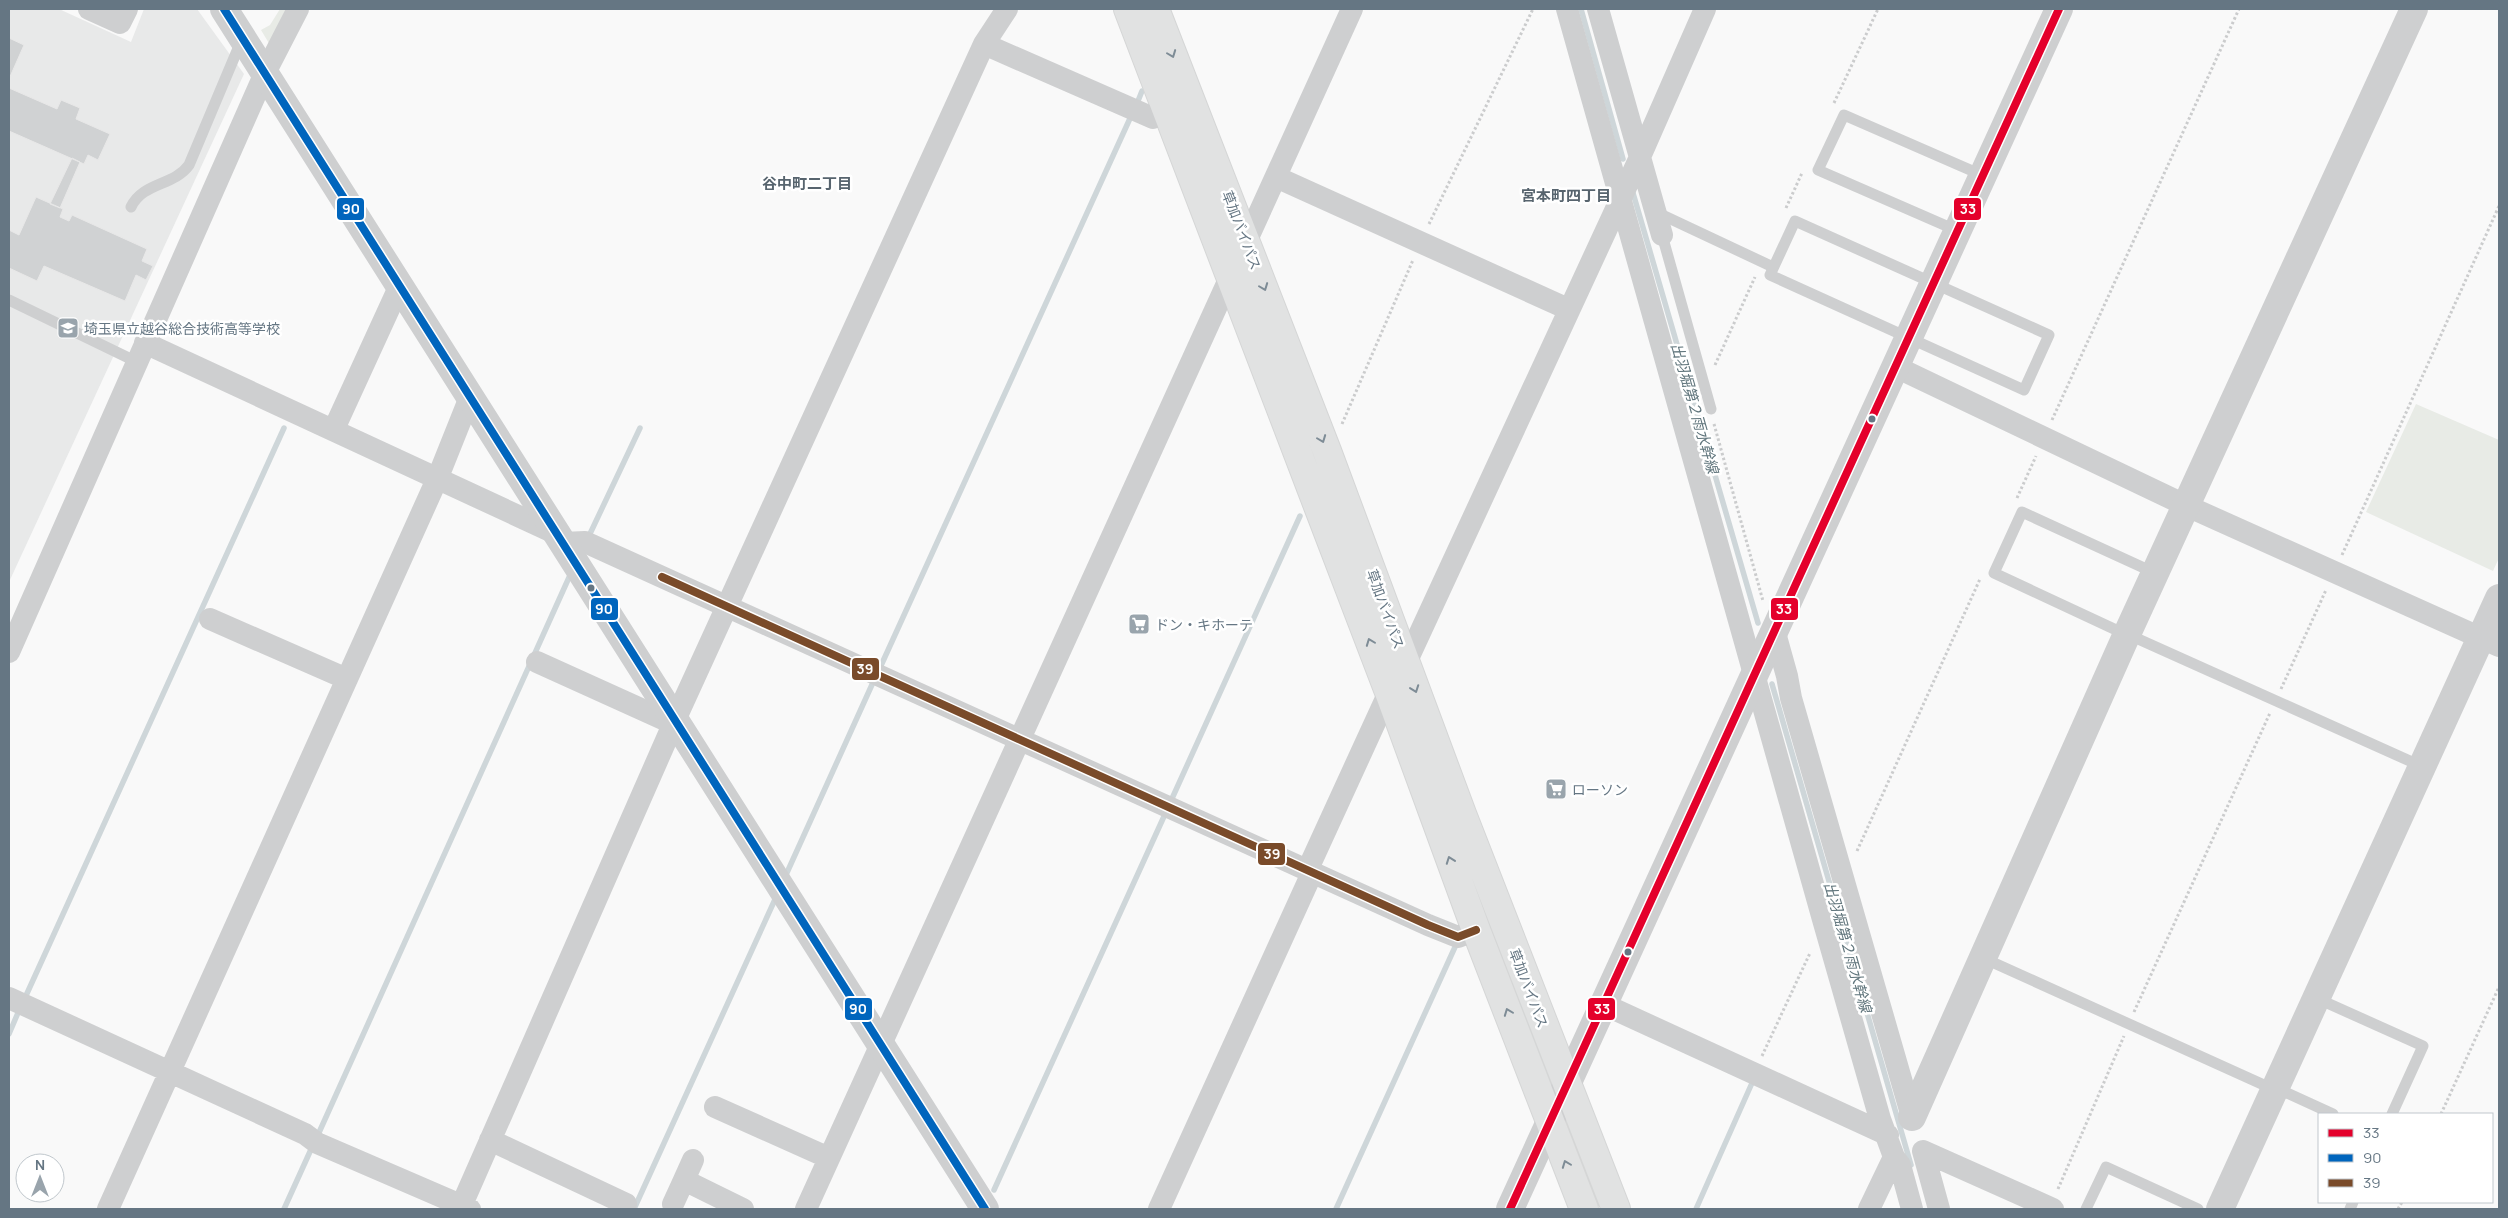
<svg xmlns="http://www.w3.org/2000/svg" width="2508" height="1218" font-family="Manrope,'Noto Sans JP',sans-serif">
  <rect width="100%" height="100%" fill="#f9f9f9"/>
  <!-- built -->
  <path fill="#e8e9e9" d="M9,9H59L131,42L144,9H197L244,74L9,582Z"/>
  <!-- green -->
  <path fill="#e8ebe6" d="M280,9H289L270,45L261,30L270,25Z
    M2416,404L2499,440V558L2493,571L2366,512Z"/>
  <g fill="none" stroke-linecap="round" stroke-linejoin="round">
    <!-- stream -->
    <path stroke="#ced6d9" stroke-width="5.5" d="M1581,9L1623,159
      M1136,106L1142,91
      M1633,193L1758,623
      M588,538L640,428
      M879,670L1132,114
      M1772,684L1911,1165
      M1170,803L1300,516
      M785,877L875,678
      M24,1000L284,428
      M9,1034L20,1008
      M317,1137L571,573
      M994,1190L1166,812
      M284,1209L313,1145
      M634,1209L777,895
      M1336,1209L1455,947
      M1696,1209L1752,1083"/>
  </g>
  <!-- building -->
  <path fill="#d0d2d3" stroke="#e8e8e8" d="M9,38L24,45L9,79Z
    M9,88L57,109L61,100L80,108L76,119L110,134L98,160L88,155L84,164L9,131Z
    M72,158L80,162L60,208L50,204Z
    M36,197L63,209L60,217L69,221L72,215L147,249L142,261L153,266L146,280L136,275L125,301L44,266L37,281L9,268V230L19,235Z"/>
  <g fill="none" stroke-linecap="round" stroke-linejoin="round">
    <!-- trunk casing -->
    <g stroke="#d5d6d6" stroke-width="30">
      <path id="trunk" d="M1128,9L1389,692L1476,930L1584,1209
        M1155,9L1327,451L1462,814L1616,1209"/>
    </g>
    <!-- path -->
    <path stroke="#cbcccd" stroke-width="3" stroke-dasharray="2.5 2.5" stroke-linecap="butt" d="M1834,103L1878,9
      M1786,208L1802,173
      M1429,224L1533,9
      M1715,365L1755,277
      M2052,420L2239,9
      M1342,424L1413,260
      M1714,424L1763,601
      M2017,498L2036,456
      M2342,555L2499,206
      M2281,689L2326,590
      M1857,851L1980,579
      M2134,1012L2270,713
      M1762,1056L1810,953
      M2441,1114L2499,987
      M2058,1189L2124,1036
      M2398,1209L2402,1202"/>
    <!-- service -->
    <path stroke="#cecfd0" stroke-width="11" d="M131,207C143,182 174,186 189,165L242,39
      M1658,213L1773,267
      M1795,221L2049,335L2024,390L1770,275Z
      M1958,231L1818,170L1844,115L1984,176
      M1662,235L1711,409
      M9,300L137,362
      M2127,634L2421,766
      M2127,635L1994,573L2022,512L2155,573
      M1983,958L2275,1090
      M2316,998L2423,1046L2392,1114
      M2276,1088L2333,1114
      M2086,1209L2106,1167L2198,1209
      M2350,1209L2353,1202"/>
    <!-- minor -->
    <path stroke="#cecfd0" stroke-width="22" d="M89,9L120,23L127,9
      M1567,9L1824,923L1880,1119L1894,1157L1869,1209
      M1598,9L1662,235
      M984,44L1153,118L1167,113
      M1276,177L1568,309
      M145,343L557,534
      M1896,367L2187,506L2499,646
      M334,429L400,285
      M563,543L585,542L1428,925L1458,937L1476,930
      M210,619L347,679
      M1775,633L1787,676L1791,698L1912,1117
      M9,652L265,73L298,9
      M537,662L674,724
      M1406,663L1640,157L1705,9
      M1307,871L1389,692
      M9,998L305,1134L317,1143L470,1209
      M1605,1005L1888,1135
      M715,1107L829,1158
      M490,1140L626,1204
      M1894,1157L1900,1165L1912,1209
      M684,1180L693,1160
      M673,1204L684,1180L743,1209
      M108,1209L438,477L470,397
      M460,1209L675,720L984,44L1007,9
      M806,1209L1352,9
      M1159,1209L1312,873
      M1939,1209L1923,1151L2053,1209"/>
    <!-- tertiary -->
    <path stroke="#cecfd0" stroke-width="28" d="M224,9L985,1209
      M1912,1117L2127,634L2414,9
      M1510,1209L2059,9
      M2220,1209L2499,598"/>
    <!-- trunk -->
    <use href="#trunk" stroke="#e1e2e2" stroke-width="28"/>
    <!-- bus-1 casing -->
    <g stroke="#fff" stroke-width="11">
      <path id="bus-1" d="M1510,1209L2059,9"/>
    </g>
    <!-- bus-2 casing -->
    <g stroke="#fff" stroke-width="11">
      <path id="bus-2" d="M224,9L985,1209"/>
    </g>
    <!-- bus-3 casing -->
    <g stroke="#fff" stroke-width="11">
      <path id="bus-3" d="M662,577L1428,925L1458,937L1476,930"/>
    </g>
    <!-- bus-1 -->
    <use href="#bus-1" stroke="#e4002b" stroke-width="8"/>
    <!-- bus-2 -->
    <use href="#bus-2" stroke="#0065bd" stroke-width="8"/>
    <!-- bus-3 -->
    <use href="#bus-3" stroke="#7a4b2a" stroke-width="8"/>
  </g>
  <!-- one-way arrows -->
  <defs><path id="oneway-chevron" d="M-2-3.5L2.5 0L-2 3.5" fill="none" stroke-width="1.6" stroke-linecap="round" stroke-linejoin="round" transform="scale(1.25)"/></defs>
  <g stroke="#7e8c96">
    <use href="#oneway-chevron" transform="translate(1172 54) rotate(69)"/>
    <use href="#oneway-chevron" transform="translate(1264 287) rotate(69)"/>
    <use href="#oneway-chevron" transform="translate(1322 439) rotate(69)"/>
    <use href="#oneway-chevron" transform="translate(1370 642) rotate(-111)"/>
    <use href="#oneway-chevron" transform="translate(1415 689) rotate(70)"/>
    <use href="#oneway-chevron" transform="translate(1450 860) rotate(-110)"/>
    <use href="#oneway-chevron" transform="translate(1508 1012) rotate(-111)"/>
    <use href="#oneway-chevron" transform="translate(1566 1164) rotate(-111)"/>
  </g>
  <!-- icons -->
  <defs>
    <g id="school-square" transform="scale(1.125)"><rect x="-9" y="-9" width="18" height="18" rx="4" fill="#99a4ac" stroke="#fff"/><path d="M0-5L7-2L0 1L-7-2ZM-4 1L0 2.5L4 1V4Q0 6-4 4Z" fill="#fff"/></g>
    <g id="supermarket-square" transform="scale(1.125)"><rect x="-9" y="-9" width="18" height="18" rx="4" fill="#99a4ac" stroke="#fff"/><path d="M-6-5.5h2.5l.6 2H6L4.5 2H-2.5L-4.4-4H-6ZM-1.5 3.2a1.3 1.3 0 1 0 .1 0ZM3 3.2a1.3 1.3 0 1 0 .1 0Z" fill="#fff"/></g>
  </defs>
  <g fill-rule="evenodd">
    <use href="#school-square" x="68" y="328"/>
    <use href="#supermarket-square" x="1139" y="624"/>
    <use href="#supermarket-square" x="1556" y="789"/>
  </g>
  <!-- markers -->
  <g fill="#657683" stroke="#fff" stroke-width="2">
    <circle cx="1872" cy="419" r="4.5"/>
    <circle cx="591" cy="588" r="4.5"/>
    <circle cx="1628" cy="952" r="4.5"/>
  </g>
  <g text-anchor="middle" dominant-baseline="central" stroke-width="5" stroke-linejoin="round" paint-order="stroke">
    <!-- street labels -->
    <g font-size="14" fill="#657683" stroke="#fff">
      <text transform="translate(1242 230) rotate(69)">草加バイパス</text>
      <text transform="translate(1386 609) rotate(70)">草加バイパス</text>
      <text transform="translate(1529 988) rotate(69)">草加バイパス</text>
    </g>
    <!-- poi labels -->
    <g font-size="14" fill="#657683" stroke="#fff" text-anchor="start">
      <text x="84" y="328">埼玉県立越谷総合技術高等学校</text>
      <text x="1155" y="624">ドン・キホーテ</text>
      <text x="1572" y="789">ローソン</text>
    </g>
    <!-- neighbourhood labels -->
    <g font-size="15" font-weight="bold" fill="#57646e" stroke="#fff">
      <text x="807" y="183">谷中町二丁目</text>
      <text x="1566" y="195">宮本町四丁目</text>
    </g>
    <!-- water labels -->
    <g font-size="15" font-style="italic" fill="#60757c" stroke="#fff">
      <text transform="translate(1695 408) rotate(74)">出羽堀第２雨水幹線</text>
      <text transform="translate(1848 947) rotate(74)">出羽堀第２雨水幹線</text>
    </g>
  </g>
  <g stroke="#fff" stroke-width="2">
    <rect x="336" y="197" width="29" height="24" rx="5" fill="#0065bd"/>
    <rect x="1953" y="197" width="29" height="24" rx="5" fill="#e4002b"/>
    <rect x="590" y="597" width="29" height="24" rx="5" fill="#0065bd"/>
    <rect x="1770" y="597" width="29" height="24" rx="5" fill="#e4002b"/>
    <rect x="851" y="657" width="29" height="24" rx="5" fill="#7a4b2a"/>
    <rect x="1257" y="842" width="29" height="24" rx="5" fill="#7a4b2a"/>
    <rect x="844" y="997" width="29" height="24" rx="5" fill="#0065bd"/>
    <rect x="1587" y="997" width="29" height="24" rx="5" fill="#e4002b"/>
  </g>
  <g font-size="14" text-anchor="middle" font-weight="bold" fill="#fff">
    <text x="351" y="214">90</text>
    <text x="1968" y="214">33</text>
    <text x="604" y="614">90</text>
    <text x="1784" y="614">33</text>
    <text x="865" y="674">39</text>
    <text x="1272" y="859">39</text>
    <text x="858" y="1014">90</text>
    <text x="1602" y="1014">33</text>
  </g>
  <!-- border -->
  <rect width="2508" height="1218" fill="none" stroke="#657683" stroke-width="20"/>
  <!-- legend -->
  <rect x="2318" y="1113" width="175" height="90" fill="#ffffff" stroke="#c1c8cd"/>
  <rect x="2328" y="1129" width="25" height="8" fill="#e4002b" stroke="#c1c8cd"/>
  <text x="2363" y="1138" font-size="15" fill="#657683">33</text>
  <rect x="2328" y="1154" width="25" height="8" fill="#0065bd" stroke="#c1c8cd"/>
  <text x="2363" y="1163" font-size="15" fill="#657683">90</text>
  <rect x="2328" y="1179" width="25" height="8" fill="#7a4b2a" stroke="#c1c8cd"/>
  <text x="2363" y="1188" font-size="15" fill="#657683">39</text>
  <!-- north arrow -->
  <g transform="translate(40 1178)"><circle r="24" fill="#ffffff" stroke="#c1c8cd"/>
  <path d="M0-4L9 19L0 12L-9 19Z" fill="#99a4ac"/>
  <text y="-8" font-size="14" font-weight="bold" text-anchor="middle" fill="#657683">N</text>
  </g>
</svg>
